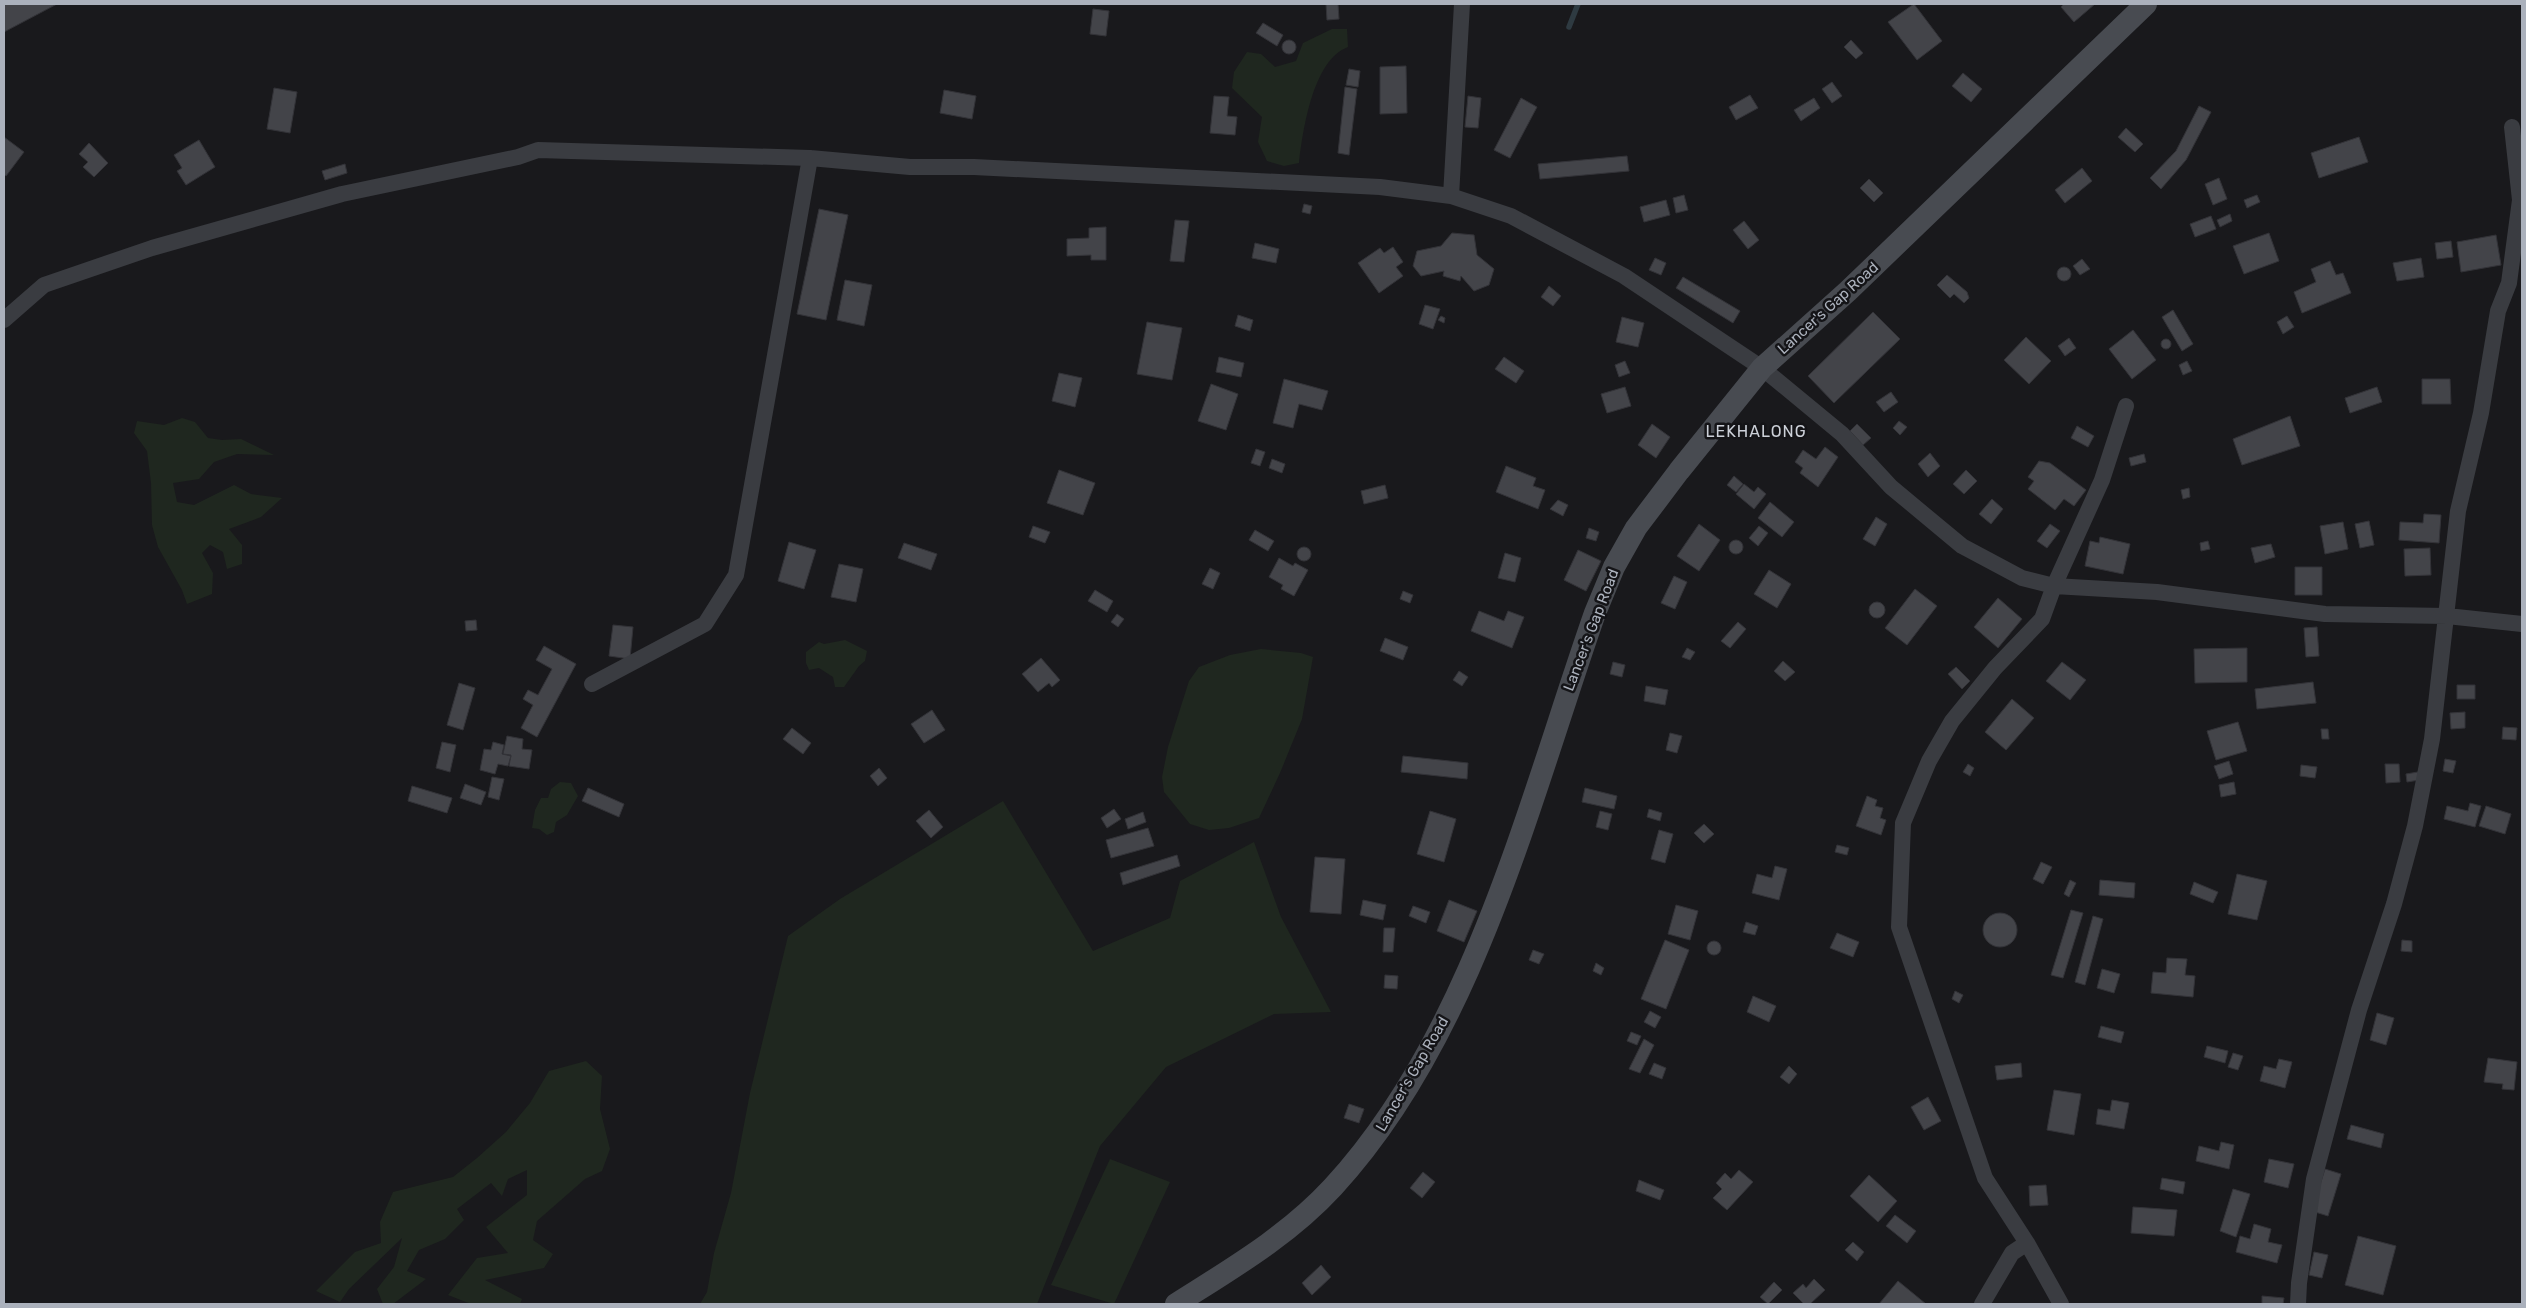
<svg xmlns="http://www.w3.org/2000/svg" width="2526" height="1308" font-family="Rubik,sans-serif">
  <rect width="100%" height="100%" fill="#19191c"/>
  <!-- green -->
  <path fill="#1f271f" d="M1332,29H1347L1348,47C1313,60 1303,129 1299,163L1284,166L1267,161L1258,142L1262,117L1232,88L1234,72L1247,52L1261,54L1275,67L1296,61L1303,43Z
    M182,418L195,422L208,438L222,440L241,439L274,455L237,454L214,462L199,479L173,483L177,502L194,505L234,485L251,494L282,498L261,517L229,529L242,545V564L227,569L223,552L210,545L202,553L213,573L212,594L187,604L182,590L158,547L152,525L151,483L147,451L134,433L137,421L164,425Z
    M845,640L867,651L865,661L859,666L844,687H835L833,677L819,668L809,670L806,663V652L819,642L824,644Z
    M1261,649L1301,653L1313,657L1302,719L1280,773L1259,818L1229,828L1209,830L1190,824L1164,792L1162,777L1168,747L1189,681L1199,667L1230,655Z
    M560,782L571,783L578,796L567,815L556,822L554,832L547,835L539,829L532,828L535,810L541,798H548L551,789Z
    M1003,801L1093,951L1170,918L1180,881L1254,842L1281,917L1331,1012L1274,1014L1166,1067L1100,1146L1037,1304H700L707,1292L714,1253L731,1193L750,1093L788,936L840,899Z
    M586,1061L602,1076L600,1109L610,1149L602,1171L585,1179L537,1221L533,1240L553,1254L544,1268L485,1280L522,1299L520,1304H471L448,1295L477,1258L508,1253L486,1227L527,1195V1170L508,1179L502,1196L491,1183L457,1209L464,1220L445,1239L419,1250L407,1271L426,1279L393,1304H383L377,1289L394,1267L402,1238L349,1289L340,1302L316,1291L355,1252L381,1243L380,1222L393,1192L453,1177L477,1158L506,1132L530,1103L549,1071Z
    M1110,1159L1170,1182L1114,1304L1051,1285Z"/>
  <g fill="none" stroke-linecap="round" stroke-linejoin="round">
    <!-- stream -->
    <path stroke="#2e3a41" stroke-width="5.5" d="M1569,27L1578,4"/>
  </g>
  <!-- building -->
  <path fill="#434449" stroke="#333338" d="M7,4H57L4,32V5Z
    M1326,4H1338L1339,19L1327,20Z
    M1914,4L1942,41L1917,60L1888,22Z
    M2064,4H2095L2074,22L2061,7Z
    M1093,9L1109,11L1106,36L1090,34Z
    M1263,23L1283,35L1277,46L1256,33Z
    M1282 47a7 7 0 1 1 14 0a7 7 0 1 1-14 0Z
    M1851,40L1863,53L1856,59L1844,47Z
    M1406,66L1407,113L1380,114V67Z
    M1349,69L1360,71L1358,87L1346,85Z
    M1963,73L1982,89L1971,102L1952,86Z
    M1832,82L1842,96L1832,103L1822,89Z
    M1345,87L1357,89L1349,155L1338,153Z
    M274,88L297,92L290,133L267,129Z
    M944,90L976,96L972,119L940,113Z
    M1750,95L1758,108L1736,120L1729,107Z
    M1214,96L1229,97L1227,116L1237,117L1235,135L1210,133Z
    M1468,96L1481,98L1478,128L1465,127Z
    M1521,98L1537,107L1510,158L1494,150Z
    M1814,98L1820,108L1801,121L1794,110Z
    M2199,106L2211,112L2186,160L2161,189L2150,178L2176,151Z
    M2126,128L2143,144L2135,152L2118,137Z
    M4,137L24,152L6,176L4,174Z
    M2359,137L2368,162L2319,178L2311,153Z
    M199,140L215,167L186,185L177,171L182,168L174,155Z
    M89,143L108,163L94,177L83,167L88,162L79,154Z
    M1627,156L1629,171L1540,179L1538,164Z
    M345,164L347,173L325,180L322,171Z
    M2082,168L2092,181L2065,203L2055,190Z
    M2219,178L2227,199L2213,205L2205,184Z
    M1869,179L1883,193L1874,202L1860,188Z
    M1684,195L1688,210L1676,213L1673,198Z
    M2257,195L2260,202L2247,208L2244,200Z
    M1666,200L1670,215L1644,222L1640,207Z
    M1304,204L1312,206L1310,214L1302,212Z
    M819,209L848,215L826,320L797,314Z
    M2230,214L2232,221L2220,227L2217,220Z
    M2211,216L2216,229L2195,237L2190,224Z
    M1175,220L1189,221L1184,262L1170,261Z
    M1744,221L1759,240L1748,249L1733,230Z
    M1106,227V260H1091V255L1067,256V239L1089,238V228Z
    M1452,233L1474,235L1477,255L1494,269L1489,285L1474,291L1461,276L1460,281L1443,276L1444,271L1421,276L1413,266L1417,251L1441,246Z
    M2269,233L2279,261L2244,274L2233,246Z
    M2496,235L2501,265L2461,272L2457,242Z
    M2451,241L2453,257L2437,259L2435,243Z
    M1255,243L1279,249L1276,263L1252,258Z
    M1393,247L1403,262L1396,267L1403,276L1379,293L1358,263L1380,248L1384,253Z
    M1655,258L1666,263L1661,275L1649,270Z
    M2421,258L2424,277L2397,281L2393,263Z
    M2082,259L2090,269L2080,275L2073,266Z
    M2330,261L2336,275L2343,273L2351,293L2302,313L2294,292L2316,282L2311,269Z
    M2057 274a7 7 0 1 1 14 0a7 7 0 1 1-14 0Z
    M1947,275L1967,292L1969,298L1964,303L1954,294L1950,298L1937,285Z
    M1683,277L1740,311L1733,323L1676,288Z
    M845,280L872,285L864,326L837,320Z
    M1549,286L1561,296L1553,306L1541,297Z
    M1425,305L1440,309L1433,329L1419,324Z
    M2173,310L2193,344L2182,351L2162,317Z
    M1873,312L1900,339L1834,403L1808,376Z
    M1238,315L1253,320L1250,331L1235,326Z
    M1441,316L1445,318L1444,323L1438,320Z
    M2287,316L2294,327L2283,334L2277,322Z
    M1622,317L1644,323L1638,347L1616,342Z
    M1147,322L1182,328L1172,380L1137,374Z
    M2133,330L2156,360L2132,379L2109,349Z
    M2026,337L2051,361L2029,384L2004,360Z
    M2069,338L2076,348L2065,356L2058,346Z
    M2161 344a5 5 0 1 1 10 0a5 5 0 1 1-10 0Z
    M1219,357L1244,363L1241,377L1216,372Z
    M1504,357L1524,371L1516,383L1495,369Z
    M1625,361L1630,373L1619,377L1615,365Z
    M2187,361L2192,371L2183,375L2179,365Z
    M1059,373L1082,378L1075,407L1052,401Z
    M1284,379L1328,391L1322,410L1299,404L1293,428L1273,423Z
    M2422,379H2450L2451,404H2422Z
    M1211,384L1238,394L1226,430L1198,421Z
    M1625,387L1631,406L1607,413L1601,394Z
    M2377,387L2382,402L2350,413L2345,398Z
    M1891,392L1898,402L1884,412L1876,402Z
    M2290,416L2300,446L2242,465L2233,439Z
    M1899,421L1907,427L1900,435L1893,428Z
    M1652,424L1670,437L1656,458L1638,445Z
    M1857,424L1871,438L1863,445L1850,431Z
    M2077,426L2094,436L2088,447L2071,438Z
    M1825,447L1838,457L1818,487L1800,473L1803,468L1795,462L1803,450L1816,459Z
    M1256,449L1265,452L1260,466L1251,463Z
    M1930,453L1940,466L1928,477L1918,464Z
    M2144,454L2146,462L2131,466L2129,458Z
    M1272,459L1285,464L1282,473L1269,468Z
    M2039,461L2050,463L2086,490L2074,506L2064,499L2055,510L2028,489L2034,481L2028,477Z
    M1506,466L1536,478L1533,486L1545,490L1538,509L1496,492Z
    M1059,470L1095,483L1083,515L1047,503Z
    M1966,470L1977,481L1964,494L1953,484Z
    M1734,476L1743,484L1736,492L1727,485Z
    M1744,484L1754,492L1758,487L1766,494L1754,509L1736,494Z
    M1385,485L1388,498L1364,504L1361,491Z
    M2189,488L2190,497L2183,499L2181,490Z
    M1992,499L2003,509L1991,524L1979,514Z
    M1558,500L1568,505L1563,516L1550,509Z
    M1770,502L1794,522L1782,537L1758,518Z
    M2424,514L2441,515L2439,543L2399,540L2400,522L2423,523Z
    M1876,517L1887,524L1875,546L1863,539Z
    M2369,521L2374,545L2360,548L2355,524Z
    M2343,522L2348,549L2325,554L2320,526Z
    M1699,524L1720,540L1699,571L1677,556Z
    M2050,524L2060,531L2047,548L2037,541Z
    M1033,526L1050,532L1045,543L1029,537Z
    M1759,526L1768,533L1758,546L1749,538Z
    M1589,528L1599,532L1596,541L1586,538Z
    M1255,530L1274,541L1268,551L1249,540Z
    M2100,537L2130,544L2123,574L2085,566L2090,541L2099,543Z
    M1729 547a7 7 0 1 1 14 0a7 7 0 1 1-14 0Z
    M2208,541L2210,549L2201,551L2200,543Z
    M789,542L816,550L804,589L778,581Z
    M904,543L937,554L931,570L898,558Z
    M2271,544L2275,557L2255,563L2251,548Z
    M1297 554a7 7 0 1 1 14 0a7 7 0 1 1-14 0Z
    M2430,548L2431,575L2405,576L2404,549Z
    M1578,550L1601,561L1586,591L1564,580Z
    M1505,553L1521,558L1515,582L1498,578Z
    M1279,558L1293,566L1295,563L1308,570L1294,596L1281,589L1283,585L1269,577Z
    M839,564L863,569L856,602L831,597Z
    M2295,567H2322V595H2295Z
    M1210,568L1220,573L1213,589L1202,584Z
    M1769,570L1791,584L1777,608L1754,594Z
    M1674,576L1687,582L1675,609L1661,603Z
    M1915,589L1937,606L1907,645L1885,628Z
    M1095,590L1113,601L1107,612L1088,601Z
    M1403,591L1413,595L1410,603L1400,599Z
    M1998,598L2022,619L1998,648L1974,627Z
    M1869 610a8 8 0 1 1 16 0a8 8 0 1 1-16 0Z
    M1479,611L1504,621L1508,611L1524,617L1512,648L1471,631Z
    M1117,614L1124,619L1118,627L1111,622Z
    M476,620L477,630L466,631L465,621Z
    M1738,622L1746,629L1730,648L1721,641Z
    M613,625L633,627L630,659L609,656Z
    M2317,627L2319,656L2306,657L2304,628Z
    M1385,638L1408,647L1403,660L1380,651Z
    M544,646L576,664L537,737L521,728L533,705L523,699L528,690L538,695L552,669L536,660Z
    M1687,648L1695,652L1690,660L1682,657Z
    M2247,648V682L2195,683L2194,649Z
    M1041,658L1060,680L1052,687L1049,683L1038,692L1022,674Z
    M1783,661L1795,672L1785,681L1774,671Z
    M1613,662L1625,665L1622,677L1610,674Z
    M2062,662L2086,680L2070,700L2046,681Z
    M1956,667L1970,681L1962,689L1948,674Z
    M1459,671L1468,677L1462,686L1453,680Z
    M2313,682L2316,703L2257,709L2255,689Z
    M459,683L475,688L463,730L447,725Z
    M2457,685H2475V699H2457Z
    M1646,686L1668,690L1665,705L1644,701Z
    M2012,699L2034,718L2006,750L1985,732Z
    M932,710L945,730L924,743L911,724Z
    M2465,712V728L2451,729L2450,713Z
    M2238,722L2247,751L2216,760L2207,731Z
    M2503,727L2517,728L2516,740L2502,739Z
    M792,728L811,743L803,754L783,739Z
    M2321,729H2328L2329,739H2322Z
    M1670,733L1682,736L1677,753L1666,750Z
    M507,736L523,739L522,749L532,750L529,769L509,766L511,755L503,754Z
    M442,742L456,745L450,772L436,768Z
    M493,742L504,745L502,754L511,756L508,766L498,764L495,774L480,770L484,749L491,750Z
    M1403,756L1468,763L1467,779L1401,772Z
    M2445,759L2456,761L2453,773L2443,771Z
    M2229,761L2233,774L2219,779L2214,766Z
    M1968,764L1974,768L1970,776L1963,772Z
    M2385,764H2399L2400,782L2386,783Z
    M2301,765L2317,767L2315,778L2300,776Z
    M879,768L887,778L878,786L870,776Z
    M2418,772L2419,780L2407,782L2406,774Z
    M492,777L504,779L499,800L488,797Z
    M2234,782L2236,794L2221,797L2219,785Z
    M465,784L486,792L481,805L460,798Z
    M412,786L452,798L447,813L408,801Z
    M588,788L624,804L619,817L582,801Z
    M1585,788L1617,796L1614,809L1582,802Z
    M1867,796L1877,800L1875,806L1883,808L1880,818L1886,820L1881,835L1856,826Z
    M2470,803L2481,806L2475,827L2444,819L2447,806L2468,811Z
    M2486,806L2511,814L2505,834L2479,826Z
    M1114,809L1121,819L1107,828L1101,818Z
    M1649,809L1662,813L1660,821L1647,817Z
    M929,810L943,827L931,838L916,821Z
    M1430,811L1456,819L1444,862L1417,854Z
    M1600,811L1612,814L1608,830L1596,827Z
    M1143,812L1146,822L1128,829L1125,819Z
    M1704,824L1714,834L1704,843L1694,833Z
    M1148,828L1154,846L1111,858L1106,840Z
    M1659,830L1673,834L1665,863L1651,859Z
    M1837,845L1849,848L1847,855L1835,852Z
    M1177,855L1180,866L1123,885L1120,873Z
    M1315,857L1345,859L1341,914L1310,912Z
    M2041,862L2052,867L2043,884L2033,879Z
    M1775,866L1787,869L1779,900L1752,893L1757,874L1772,878Z
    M2237,874L2267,881L2257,920L2228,914Z
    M2070,880L2076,883L2069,897L2064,894Z
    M2100,880L2135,883L2134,898L2099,895Z
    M2194,882L2218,892L2213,903L2190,894Z
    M1363,900L1386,905L1383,920L1360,915Z
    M1449,900L1477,911L1464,942L1437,931Z
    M1676,905L1698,911L1690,940L1668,934Z
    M1413,906L1430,912L1426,923L1409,916Z
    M2071,910L2083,913L2063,978L2051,975Z
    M1983 930a17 17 0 1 1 34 0a17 17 0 1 1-34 0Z
    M2093,916L2103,919L2085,985L2075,982Z
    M1746,922L1758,926L1755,935L1743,932Z
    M1384,928H1395L1393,952H1383Z
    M1837,933L1859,942L1853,957L1830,948Z
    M1665,940L1689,950L1666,1009L1641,999Z
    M2402,940L2412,941V952L2401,951Z
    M1707 948a7 7 0 1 1 14 0a7 7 0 1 1-14 0Z
    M1533,950L1544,954L1539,964L1529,960Z
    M2167,958L2187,959L2185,975L2195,976L2193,997L2151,993L2153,972L2166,973Z
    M1596,963L1604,968L1601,975L1593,971Z
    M2102,969L2120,974L2114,993L2097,988Z
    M1385,975L1398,976L1397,989L1384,988Z
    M1955,991L1963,995L1959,1003L1952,999Z
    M1753,996L1776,1006L1769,1022L1747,1012Z
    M1650,1011L1661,1017L1655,1028L1644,1022Z
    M2377,1013L2394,1018L2386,1045L2370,1040Z
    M2101,1026L2124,1032L2121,1043L2098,1037Z
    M1631,1032L1641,1036L1637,1045L1627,1041Z
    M1644,1039L1654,1045L1640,1073L1629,1069Z
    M2207,1046L2228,1051L2225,1063L2204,1057Z
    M2233,1053L2243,1056L2238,1070L2228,1067Z
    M2488,1058L2517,1062L2514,1090L2502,1089L2503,1084L2484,1082Z
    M2279,1059L2292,1062L2285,1088L2260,1081L2264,1066L2276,1069Z
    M1654,1063L1666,1068L1662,1079L1649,1074Z
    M2021,1063L2022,1077L1997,1080L1995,1066Z
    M1789,1066L1797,1074L1789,1084L1780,1077Z
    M2054,1090L2081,1094L2074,1135L2047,1130Z
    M1928,1097L1941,1121L1924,1130L1911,1107Z
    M2112,1100L2129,1103L2124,1129L2096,1124L2098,1109L2110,1111Z
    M1349,1104L1364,1109L1359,1123L1344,1118Z
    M2351,1125L2384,1134L2381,1148L2347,1139Z
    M2221,1142L2234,1145L2229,1169L2196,1161L2199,1146L2219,1151Z
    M2269,1159L2294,1164L2288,1188L2264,1182Z
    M2325,1169L2341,1174L2328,1216L2312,1211Z
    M1739,1170L1753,1182L1727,1210L1713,1198L1722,1189L1716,1183L1725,1173L1731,1179Z
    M1423,1172L1435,1182L1422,1198L1410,1188Z
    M1869,1175L1897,1201L1878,1222L1850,1196Z
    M2162,1178L2185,1182L2183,1194L2160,1189Z
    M1639,1180L1664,1190L1660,1200L1636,1191Z
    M2046,1185L2048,1205L2030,1206L2029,1186Z
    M2233,1189L2250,1194L2236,1237L2220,1231Z
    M2133,1207L2177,1210L2174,1236L2131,1233Z
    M1895,1215L1916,1231L1907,1243L1886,1226Z
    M2254,1224L2271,1229L2268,1242L2282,1245L2277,1263L2236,1252L2240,1236L2250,1239Z
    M2358,1236L2396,1246L2383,1295L2345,1285Z
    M1853,1242L1864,1252L1857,1261L1845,1250Z
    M2314,1252L2328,1255L2322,1278L2309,1275Z
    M1321,1265L1331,1277L1312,1295L1302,1283Z
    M1814,1279L1825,1290L1810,1304H1804L1793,1293L1803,1284L1806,1288Z
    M1898,1281L1926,1304H1879Z
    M1774,1282L1782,1290L1768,1304L1760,1297Z
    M2262,1296L2284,1298L2283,1304H2262Z"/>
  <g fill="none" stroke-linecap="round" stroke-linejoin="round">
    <!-- street -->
    <path stroke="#3a3c41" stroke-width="16" d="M1451,196L1462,4
      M4,320L44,285L152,248L342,194L518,157L538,150L810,158L910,167H974L1380,187L1451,196L1511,216L1624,276L1762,368L1842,434L1891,487L1962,546L2022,578L2054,586L2042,619L1995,668L1952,721L1929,761L1903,823L1899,927L1985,1178L2027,1243L2061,1304
      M2126,406L2102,480L2054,586L2157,592L2325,614L2447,616L2522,624
      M592,684L705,624L736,575L810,158
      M1982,1304L2012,1253L2027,1243
      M2298,1304L2299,1283L2314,1179L2359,1010L2394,904L2415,826L2432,739L2458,511L2481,413L2498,311L2509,283L2520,200L2512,127"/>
    <!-- secondary -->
    <path stroke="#484b51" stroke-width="22" d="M1176,1304C1231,1269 1288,1236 1333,1187C1473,1035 1528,804 1595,613L1614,567L1636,528L1679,471L1762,368L1848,291L2146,4"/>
  </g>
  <g text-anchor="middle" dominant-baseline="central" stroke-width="5" stroke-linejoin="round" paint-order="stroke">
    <!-- street labels -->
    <g font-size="15" fill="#abb1bc" stroke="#141417">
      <text transform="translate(1828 308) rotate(-42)">Lancer's Gap Road</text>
      <text transform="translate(1591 630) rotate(-69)">Lancer's Gap Road</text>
      <text transform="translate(1412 1074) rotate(-60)">Lancer's Gap Road</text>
    </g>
    <!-- neighbourhood labels -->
    <g font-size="16" letter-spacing="1" fill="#ccd0d8" stroke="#141417">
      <text x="1756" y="431">LEKHALONG</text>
    </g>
  </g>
  <!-- border -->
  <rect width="2526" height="1308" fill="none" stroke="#abb1bc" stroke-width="10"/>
</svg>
